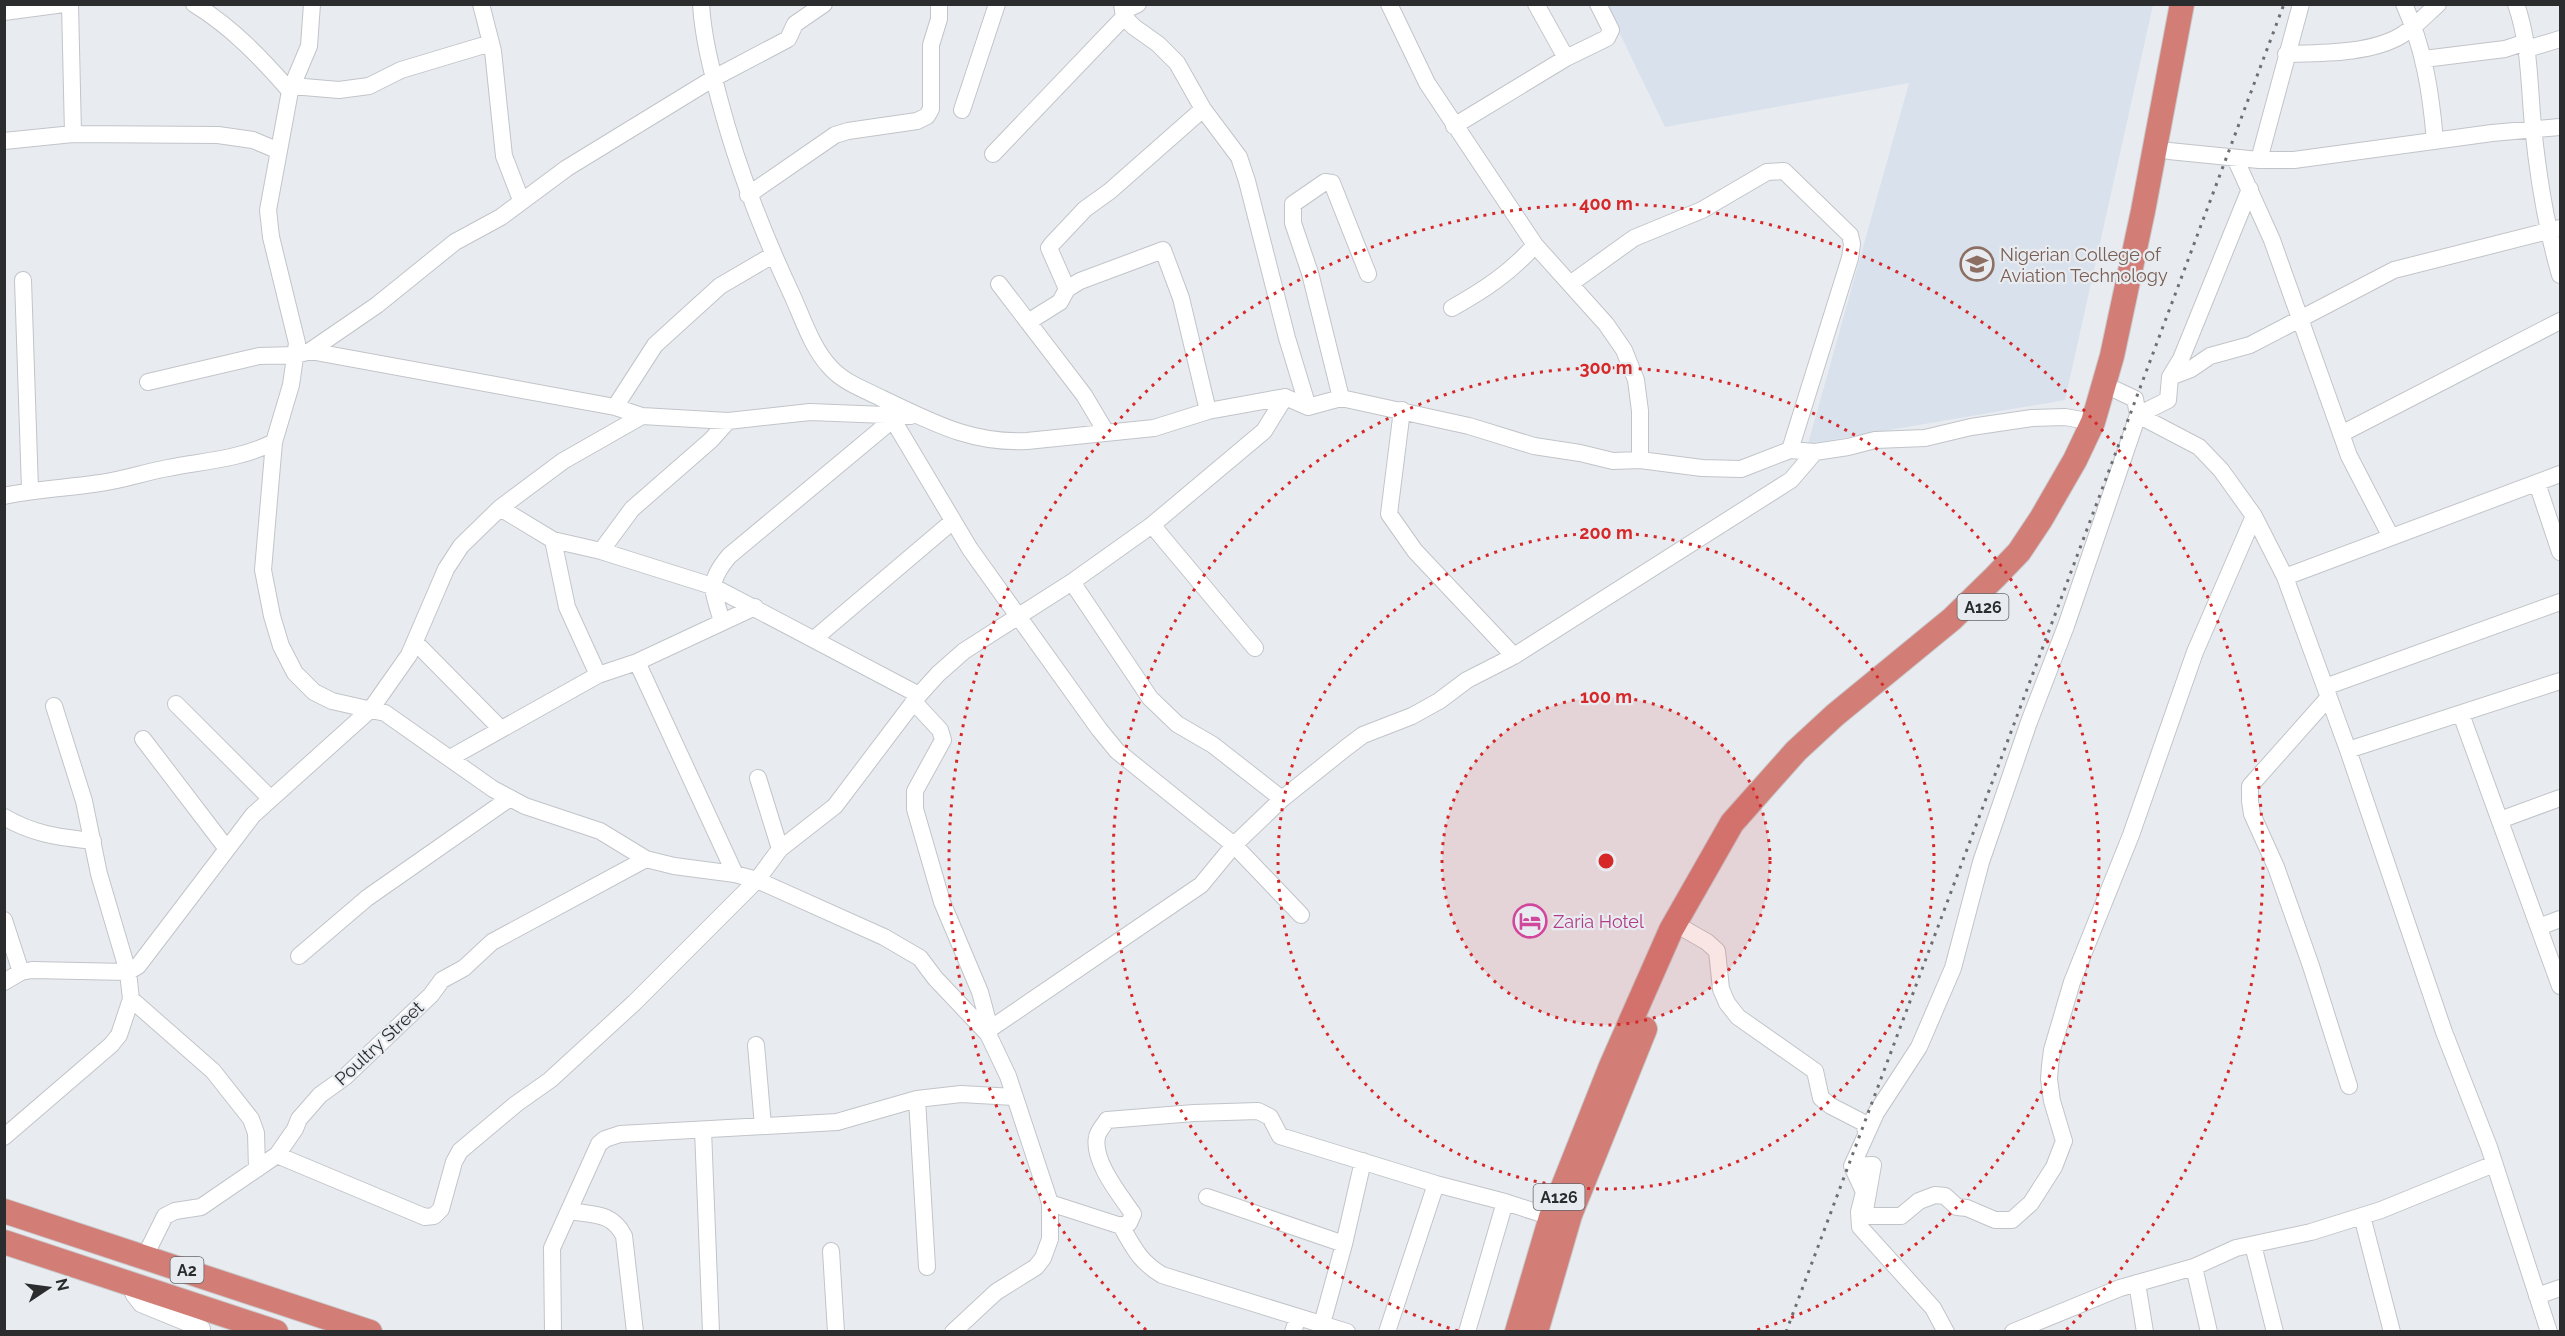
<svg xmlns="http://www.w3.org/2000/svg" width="2565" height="1336" font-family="Raleway,sans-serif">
  <rect width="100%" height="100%" fill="#e8ecf0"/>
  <!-- built -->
  <path fill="#d9e1ec" d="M1606,5H2153L2065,400L1808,444L1909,83L1665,127Z"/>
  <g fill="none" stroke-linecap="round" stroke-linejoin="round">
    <!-- minor casing -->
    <g stroke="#c1c4c8" stroke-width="18">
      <path id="minor" d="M70,4L73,134
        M194,4C232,27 262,59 290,91
        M312,4L309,46L290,91L268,210L271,237L297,343L291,385L274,442L263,570L272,616L281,646L295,673L314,692L332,701L385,713L493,789L525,806L600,831L646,859L674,866L735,874L757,880L884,937L920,958L935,978L988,1034L1008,1076L1050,1203V1239L1043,1258L1036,1267L996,1292L953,1332
        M481,4L493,51L504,156L521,200
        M701,4C703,37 711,67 719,98C737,167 762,231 792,295C803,319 812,348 830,367C843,382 863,389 881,398C930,421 970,444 1027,441L1154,428L1208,411L1285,397L1308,407L1341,398L1469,426L1534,446L1580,453L1613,461L1640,460L1702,468L1741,469L1790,450L1815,452L1848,447L1875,440L1925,438L1971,427L2032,418L2065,417L2093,422
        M1122,4L1124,17L1134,27L1158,44L1177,63L1203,109L1239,157L1247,181L1287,338L1308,407
        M1389,4L1427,83L1535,245L1606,324L1624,350L1636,380L1640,411V460
        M1536,4L1566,58
        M2404,4C2424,48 2431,93 2435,141
        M2516,4C2530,44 2529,85 2533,126C2538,177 2546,226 2560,275
        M1123,11L1138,4
        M4,12L64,4
        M2286,54C2321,53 2371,54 2402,35C2415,27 2427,14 2438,4
        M2424,59L2505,49L2520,44L2527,49L2560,39
        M292,86L339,90L369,86L401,70L491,43
        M962,110L997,4
        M1454,126L1566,58L1607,38L1611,30L1598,4
        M4,141L73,134L218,135L253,140L279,151
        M2169,151L2259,160H2294L2492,133L2560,127
        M993,154L1124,17
        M2235,158L2272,240L2349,456L2391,537
        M2259,160L2301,4
        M748,195L835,135L848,131L917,121L927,116L931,109V45L939,19V4
        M23,280L30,490
        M999,284L1084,395L1106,432
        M1570,284L1634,238L1702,210L1767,172L1784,171L1850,235L1852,244L1850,258L1790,450
        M1067,289L1049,248L1052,244L1085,209L1110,191L1203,109
        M1452,308C1484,290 1510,273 1535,245
        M1028,322L1060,302L1067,289L1080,281L1163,250L1181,298L1208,411
        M310,351L377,305L455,242L501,217L567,168L714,78L788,39L795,24L824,4
        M2170,377L2181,359L2250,189
        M148,382L259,356L296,355L310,351L615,407L642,416L728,421L810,412L911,416
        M2116,390L2135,399L2138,415L2199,447L2221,470L2254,516L2285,577L2348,750L2444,1032L2489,1147L2549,1332
        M1341,398L1310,273L1293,223V204L1325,182L1332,183L1368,274
        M615,407L655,345L720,286L773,255
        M1402,410L1389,514L1415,551L1514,656
        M893,420L970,549L1099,729L1117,751L1234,845L1301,915
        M2341,434L2560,321
        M2537,483L2560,552
        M4,496C36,489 68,488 100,483C123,480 145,472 168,468C204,461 241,459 274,442
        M500,508L553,540L601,551L712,586L919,695
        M1152,525L1255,648
        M553,540L567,607L598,675
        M601,551L632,509L711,440L728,421
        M2285,577L2560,474
        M1072,582L1150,698L1177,724L1213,745L1282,799
        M722,622C713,589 706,584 729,556L897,416
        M814,639L953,521
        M415,642L500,728
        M637,662L735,874
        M2325,687L2560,602
        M2329,697L2250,786V801L2252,814L2276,867L2311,966L2349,1086
        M914,702L940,730L943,740L915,791V809L942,902L980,992L990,1029
        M176,704L270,798
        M2461,714L2560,986
        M143,739L227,849
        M2348,750L2560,681
        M450,758L598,675L637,662L755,607
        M758,778L780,849
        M4,817C35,835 59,837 93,841
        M2500,820L2560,798
        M4,920L21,972
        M2539,927L2560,919
        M1686,930L1707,942L1717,951L1721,989L1727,1003L1738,1017L1815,1071L1821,1098L1831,1106L1864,1123L1866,1131
        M299,956L367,898L510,798
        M4,982L21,972L32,970L128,972L99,874L84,801L54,706
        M131,999L213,1071L251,1119L256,1133L257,1169
        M988,1034L990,1029L1201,885L1234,845L1282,799L1347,747L1363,735L1412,716L1439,701L1467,680L1514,656L1791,480L1815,452
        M756,1045L763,1126
        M917,1099L927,1267
        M703,1130L711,1332
        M4,1137L111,1045L119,1035L131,999L128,972L138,966L253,815L371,709L409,655L446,569L461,546L500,508L563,461L642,416
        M277,1155L425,1217L434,1216L441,1209L454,1162L460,1151L516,1104L550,1080L634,1003L757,880L780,849L835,806L919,695L938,674L964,651L1072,582L1152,525L1264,431L1285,397
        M1852,1166L1873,1165L1864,1216H1901L1919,1201L1935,1195L1945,1196L1957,1207L1967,1208L1995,1220H2012L2031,1203L2054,1167L2064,1141L2052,1101L2049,1079L2050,1066L2052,1050L2072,982L2131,835L2195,652L2254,516
        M1207,1197L1344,1244
        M1050,1203L1121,1226C1134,1248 1139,1261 1162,1275L1347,1332
        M569,1211C593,1215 612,1212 624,1236L635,1332
        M2362,1216L2392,1332
        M1121,1226L1129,1223L1133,1214C1120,1195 1092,1161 1097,1137C1098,1131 1104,1125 1107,1120L1194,1113L1258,1111L1270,1117L1280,1136L1436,1184L1505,1202L1551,1217
        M2253,1245L2275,1332
        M831,1251L836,1332
        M145,1256L165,1216L175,1211L201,1207L277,1155L295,1129L299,1119L320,1095L345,1077L431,995L442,980L464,968L492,942L646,859
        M2194,1267L2209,1332
        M128,1281L134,1295L141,1304L202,1329V1332
        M2137,1283L2145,1332
        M2537,1296L2560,1288
        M1322,1324L1344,1244L1363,1161
        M553,1332L552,1248L599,1144L605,1139L620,1134L837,1122L917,1099L961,1094L1014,1097
        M1293,1332L1298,1317
        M1387,1332L1436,1184
        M1467,1332L1505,1202
        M1946,1332L1933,1308L1860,1227L1859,1212L1864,1192L1852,1166L1876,1113L1919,1047L1953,968L1981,862L2029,722L2066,626L2138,415L2168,400L2170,377L2191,369L2210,356L2250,345L2394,270L2560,228
        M2013,1332L2120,1288L2194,1267L2236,1248L2311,1232L2381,1210L2494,1164"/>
    </g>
    <!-- highway casing -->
    <g stroke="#c8c8c9" stroke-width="26">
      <path id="highway" d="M4,1211L370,1332
        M4,1242L276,1332
        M1517,1332L1551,1217L1611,1066L1671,930L1732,823L1796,751L1835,715L1952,619L1995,577L2019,552L2041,519L2075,460L2093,422L2112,356L2143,211L2182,4
        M1536,1332L1570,1215L1645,1029"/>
    </g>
    <!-- minor -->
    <use href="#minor" stroke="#fff" stroke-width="16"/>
    <!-- highway -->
    <use href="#highway" stroke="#d37d77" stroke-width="24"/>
    <!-- rail -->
    <path stroke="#6d6f72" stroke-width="3" stroke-dasharray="3 6" stroke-linecap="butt" d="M1786,1332L2284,4"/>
  </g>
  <!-- distance rings -->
  <circle cx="1606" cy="861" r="164" fill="#d62828" fill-opacity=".12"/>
  <g fill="none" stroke="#d62828" stroke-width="3" stroke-dasharray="3 6">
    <circle cx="1606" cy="861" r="164"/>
    <circle cx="1606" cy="861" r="328"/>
    <path d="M1458 1331A493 493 0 1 1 1754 1331"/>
    <path d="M1146 1330A657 657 0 1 1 2066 1330"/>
  </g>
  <!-- icons -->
  <defs>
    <g id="school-ring" transform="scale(1.725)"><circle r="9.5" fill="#e8ecf0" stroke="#8d6e63" stroke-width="1.5"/><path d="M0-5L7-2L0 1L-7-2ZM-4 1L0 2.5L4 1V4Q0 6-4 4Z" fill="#8d6e63"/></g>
    <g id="hotel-ring" transform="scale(1.725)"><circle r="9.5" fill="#e8ecf0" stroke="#d1479c" stroke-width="1.5"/><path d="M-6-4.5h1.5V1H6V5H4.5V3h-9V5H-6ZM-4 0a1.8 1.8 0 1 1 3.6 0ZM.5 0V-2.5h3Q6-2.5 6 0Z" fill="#d1479c"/></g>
  </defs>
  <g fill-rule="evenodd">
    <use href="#school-ring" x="1977" y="264"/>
    <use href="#hotel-ring" x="1530" y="921"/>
  </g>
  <g text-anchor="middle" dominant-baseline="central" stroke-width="4.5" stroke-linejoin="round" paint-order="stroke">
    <!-- shield labels -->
    <g fill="#e8ecf0" stroke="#646668" stroke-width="1.5">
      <rect x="1957.5" y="594" width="51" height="26" rx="4.5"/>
      <rect x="1533.5" y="1184" width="51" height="26" rx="4.5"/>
      <rect x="170.5" y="1257" width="33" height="26" rx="4.5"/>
    </g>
    <g font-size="16" font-weight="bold" fill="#2b2c2e">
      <text x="1983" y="607">A126</text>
      <text x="1559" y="1197">A126</text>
      <text x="187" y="1270">A2</text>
    </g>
    <!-- education labels -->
    <g font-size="18" fill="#785e54" stroke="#e8ecf0" text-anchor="start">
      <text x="2000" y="254">Nigerian College of<tspan x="2000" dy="21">Aviation Technology</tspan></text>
    </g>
    <!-- hotel labels -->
    <g font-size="18" fill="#b23c85" stroke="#e8ecf0" text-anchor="start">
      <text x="1553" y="921">Zaria Hotel</text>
    </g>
    <!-- street labels -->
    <g font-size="18" fill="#2b2c2e" stroke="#e8ecf0">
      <text transform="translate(379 1043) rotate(-43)">Poultry Street</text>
    </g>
  </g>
  <circle cx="1606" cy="861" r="9" fill="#d62828" stroke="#e8ecf0" stroke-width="3"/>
  <g font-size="18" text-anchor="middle" font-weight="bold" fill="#d62828" stroke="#e8ecf0" stroke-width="4.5" stroke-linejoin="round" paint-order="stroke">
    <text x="1606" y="210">400 m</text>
    <text x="1606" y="374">300 m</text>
    <text x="1606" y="539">200 m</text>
    <text x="1606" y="703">100 m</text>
  </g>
  <!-- border -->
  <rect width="2565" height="1336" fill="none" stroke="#2b2c2e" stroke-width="12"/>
  <!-- north arrow -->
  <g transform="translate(48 1288) rotate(77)" stroke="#e8ecf0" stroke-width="4.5" paint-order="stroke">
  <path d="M0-4.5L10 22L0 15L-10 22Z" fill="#2b2c2e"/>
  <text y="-9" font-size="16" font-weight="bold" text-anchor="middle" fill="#2b2c2e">N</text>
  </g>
</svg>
